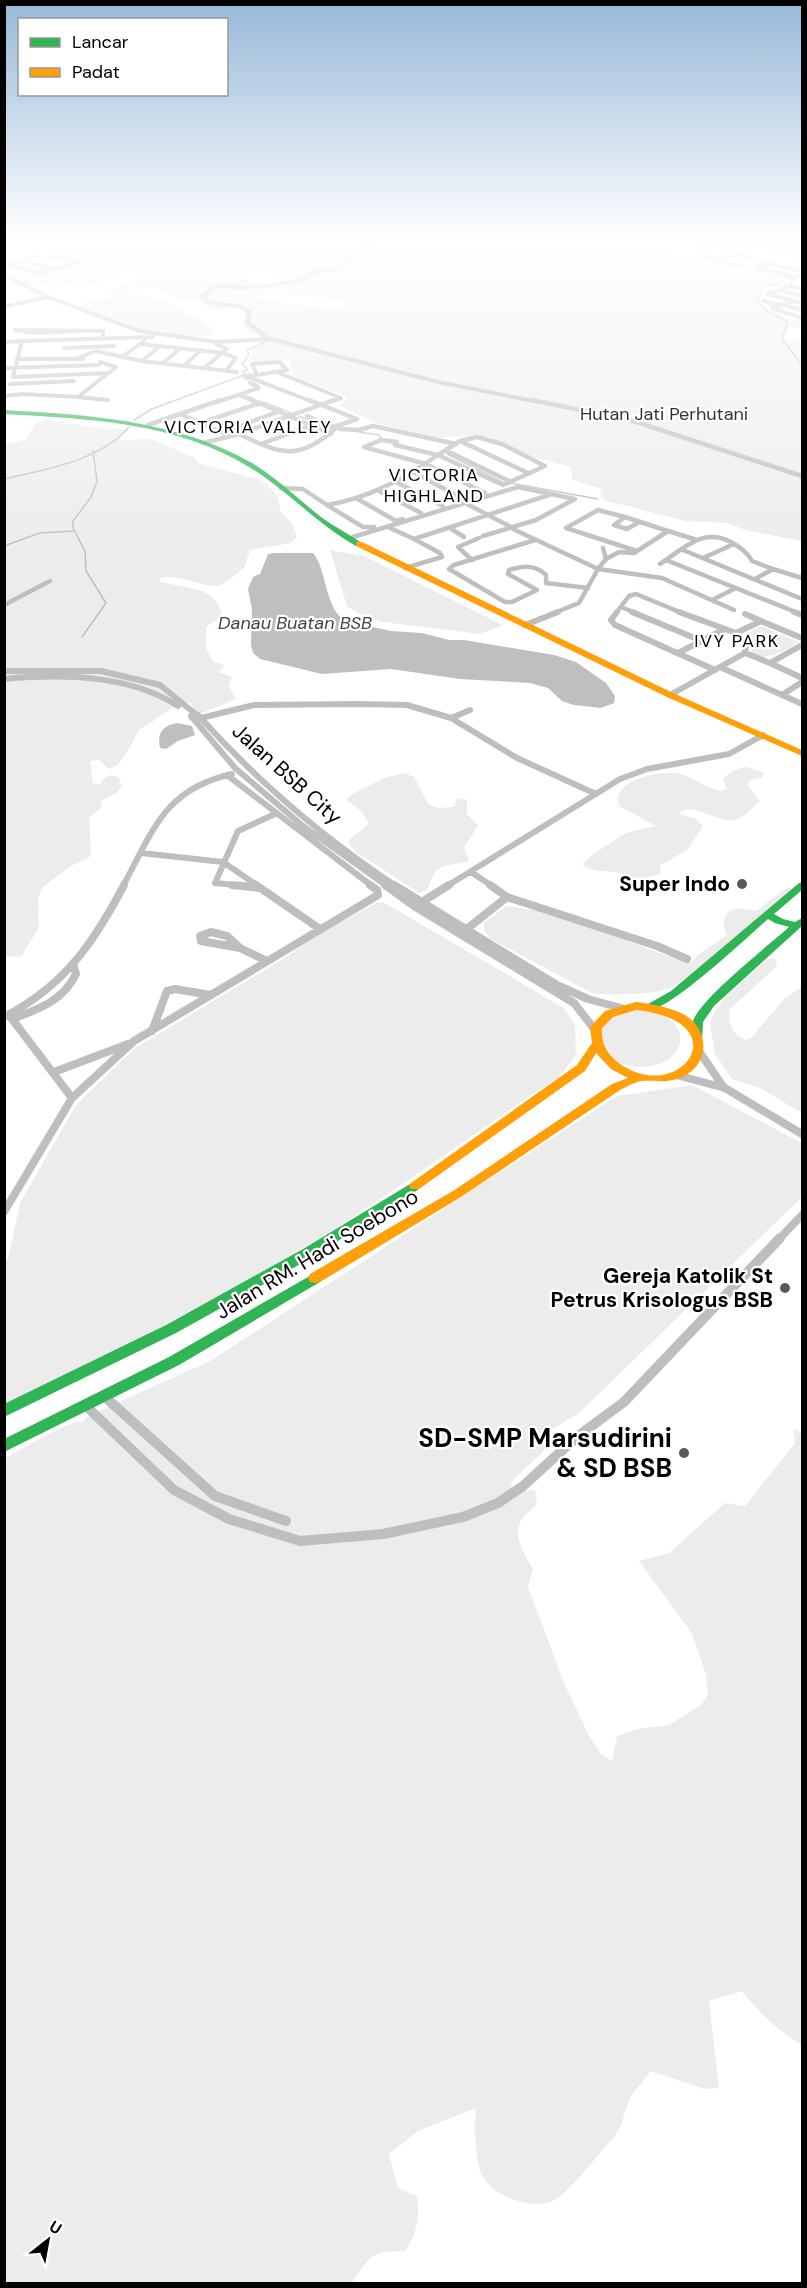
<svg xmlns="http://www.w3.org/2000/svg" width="807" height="2288" font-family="'DM Sans',sans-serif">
  <rect width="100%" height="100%" fill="#fff"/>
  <!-- green -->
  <path fill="#ececec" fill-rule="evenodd" d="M53,238H194L187,242L200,245L227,238H331L350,245L358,243L355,238H417L405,246L407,250L428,248L434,238H489C507,251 545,241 566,241C584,241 609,255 625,245L613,238H652L665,244L654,247C683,255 739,286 767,272L788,277L784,284L763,287L758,297L763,308L802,322V328L790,327L783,340L802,339V541L749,531L726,523L685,521L604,500L600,496L602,489L572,480L571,467L526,455L489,437L476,435L433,438L373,422L339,405L347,400L346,396L293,376L290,360L247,362L254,348L269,341L249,332L245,327L257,310L232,307L212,311L197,300H182L157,288L137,287L124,291L171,304L185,313L197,316L203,324L215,329L212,336C161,344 115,325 70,306L111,298V296L100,294L149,276C128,262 104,285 82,286C74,286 66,282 58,282C34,284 27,289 5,276V271L17,268L32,273L83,263L61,254L74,247L70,244L74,242L59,243L51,240ZM256,265L287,282C270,292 247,286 238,270ZM271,293L332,298L346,304L337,310C310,304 285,305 259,299V296Z
    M45,419L102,429L124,428L126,431L120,437L121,440L152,439L195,458L198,463L261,480L277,495L281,512L292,523L297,537L291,543L250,550L244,568L222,585C201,590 179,571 159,579L161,582C186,589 216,585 222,616L206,627V648L213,662L223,664L224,667L218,672L232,677L228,686L236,699L202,713L190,709L192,703C170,703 159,720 140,729C133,741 127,753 118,765L109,769L99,760L90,761L93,783L100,785C105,776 109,773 119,778L122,786L117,793L100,801L102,807L89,818L91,856L71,866L43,887L38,897L39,927L21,957L5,956V445L27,439L35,424Z
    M330,550L364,556L503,625L480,634L383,622L362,616L347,606Z
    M761,626L799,642C783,651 769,663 751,652L753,643L749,632Z
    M748,767L764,773L762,778L751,780L747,785L760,801C754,806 746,816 738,819C718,826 701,804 681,811L680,814L696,819L703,826L688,849L660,866L661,873C643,882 632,876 614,872C602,870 593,873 582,864L595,853L626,833L656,826L619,806C609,780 663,769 681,774C695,779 706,788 721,791L726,789L723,779C729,772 739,767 748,767Z
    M404,773L414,777L428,804L438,808L454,807L457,798L467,800V814L478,825L464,848L469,859L467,862L443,866L435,872L427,890L419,893L356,852L348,842C353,834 362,832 369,823L361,811L347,800L349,796L384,778Z
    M788,887L792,889L693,973C683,979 674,987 664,990C652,994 604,996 592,993L491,939L484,931V923L506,906L554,913H573L628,941L686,963L692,962L698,955L727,935L723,922L728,912L738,908L756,911Z
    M378,902L385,903L564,1008L575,1025L576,1055L559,1077C471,1134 388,1198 298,1251C202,1307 103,1357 5,1407V1262L8,1259L20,1203L76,1105L111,1071L135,1048L283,959L312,938Z
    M775,958L777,966L730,1009C728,1024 732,1035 746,1040L752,1037L785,998L802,987V1113L760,1088L732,1079L715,1054L710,1024L715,1011L731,991L768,959Z
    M625,1008C634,1009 644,1010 653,1012C710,1027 670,1091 606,1057L592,1029Z
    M692,1085L802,1143V1197L579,1413L546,1433L550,1440C544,1457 521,1467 510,1485L514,1492L534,1490L537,1493L534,1496L537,1499L536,1506C506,1526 519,1544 533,1569L528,1587L564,1683L589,1736L601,1754L612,1761L617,1736L638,1729L669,1725L702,1704L708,1695L706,1674L691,1632L639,1561L669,1553L725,1503L745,1506L795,1443L793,1429L802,1433V2045C777,2030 760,2014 742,1991L709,2001L719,2088L705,2089L651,2071L630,2097L621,2125L614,2137C601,2151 567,2195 553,2201C531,2211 490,2195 481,2173C475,2158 474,2124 476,2108L418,2131L389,2154L398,2188L417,2196C420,2217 417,2234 405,2251C370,2251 371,2255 352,2283L5,2284V1458L54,1431L78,1421L82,1423L88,1416L212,1360L617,1096Z"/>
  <!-- water -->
  <path fill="#bfbfbf" d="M275,553H313C327,569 324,607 345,621L391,631L422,633L449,640H464L554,655L576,662L606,683L615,696L614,703L601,708L574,705L562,701L548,688L530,683L460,679L391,669L322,674L260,659L253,653L251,645L252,609L248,589L253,577L260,574L268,554Z
    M177,723L192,726L195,735L178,741L166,749L160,748C157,733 162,726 177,723Z"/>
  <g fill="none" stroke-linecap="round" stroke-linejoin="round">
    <!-- stream -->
    <path stroke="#bfbfbf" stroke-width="1.5" d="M688,238L698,247
      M738,267L766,272L779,281L778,285L765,286L757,301L769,313L788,322L782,339L802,365
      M244,378L258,385
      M246,396L252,398
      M263,402L291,413
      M299,416L331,429
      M134,420L152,409L244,375L243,372L248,369L242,364L249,355L247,350L270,340
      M359,432L379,435L381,438
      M447,454L502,482
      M4,479C44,470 102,460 129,427
      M510,483L598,499
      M4,546L40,533L74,531
      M82,637L106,603L86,571L85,551L73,528V521L91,497L97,481L93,451"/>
    <!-- river -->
    <path fill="#bfbfbf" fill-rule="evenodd" d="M368,238H374V246C362,252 353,260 342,267C329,276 318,267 304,282L242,290L221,288L206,296L211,301L239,304L253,311L250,321L270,337V339H266L244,323L247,313L238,308L207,304L199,296C212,282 226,285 243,286C261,287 282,281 300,279L308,271L337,266L347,256L369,244Z"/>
    <!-- street-far4 -->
    <path stroke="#bebebe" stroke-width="4" d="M766,238H770
      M717,241L698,243L702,255L737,266
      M709,247L753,244
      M772,249L802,238
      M719,257L745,255L765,262
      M22,261L53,269
      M9,265L40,273L78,262L56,256L44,260
      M11,265L38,256
      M4,275L48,297L139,331L216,342L271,339L438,382L539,402
      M794,277L757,267L770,264L802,271
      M791,286L802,289
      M779,290L802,296
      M767,294L791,286L792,278L799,276
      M767,294L802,303
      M763,301L780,305
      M795,301L772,308L802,318
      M783,305L802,310
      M4,307L47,297
      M77,331L33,333L15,330L103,331V339
      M22,341L153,337
      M4,342L22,341L13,377L109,373
      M140,344L223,353L236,358L226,371
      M64,348L114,346
      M122,357L144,341
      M78,358L95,351L142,361L237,372
      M17,359H83
      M142,361L160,346
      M100,362L116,367L78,397L108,400
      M279,362L287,370L257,375L252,364Z
      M163,363L181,348
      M184,366L201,350
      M4,368L99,365
      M204,368L227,349L216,344
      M279,373L341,398L330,402
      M244,376L257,375
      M246,376L313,402
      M10,384L74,381
      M239,395L255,402
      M4,396L23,394L78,397
      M217,402L259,388L250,383"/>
    <!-- street-far3 -->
    <path stroke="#bebebe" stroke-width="4.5" d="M252,400L331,434
      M531,400L630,420L802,476
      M180,414L221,400
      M307,416L334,427
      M200,423L260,403
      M148,425L180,414L228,435
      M340,429L359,430L373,426L456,444
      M223,432L280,411
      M239,434C281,454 297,462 336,428L334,427L357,419L309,400
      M477,437L502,444L545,466L503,485L438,455L460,441Z
      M460,441L528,473
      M394,442L395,445L438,455
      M397,442L381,440L364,447L426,464L485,493
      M203,443L239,434L334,400
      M261,444L312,425
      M447,451L509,481
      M413,472L465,500
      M396,482L443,506
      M281,488L303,489L327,505C369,498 404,479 438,455
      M377,490L421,513
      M356,498L396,521L403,519
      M467,504L511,527
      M327,505L363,527H374
      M625,517L598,510L566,528L637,551
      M388,527L414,539L552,494
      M450,528L464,537
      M513,529L598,569L579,603L554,613
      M668,531L697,540
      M353,537L518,487L575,499L536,520L483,536
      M535,540L454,565L449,569L505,602H512L537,590L508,574L509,570C523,566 535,564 546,575V583L588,588
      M603,548L606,559L619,552L634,553L668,531L625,517L614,525L627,529L639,522
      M683,550L802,599
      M703,558L734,544
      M606,559L598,569L662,578L734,610
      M472,560L458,547L479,538
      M666,560L798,613
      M660,564C683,549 703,527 731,542C741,548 747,552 752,561L773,569
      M405,568L442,557L440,553L414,539
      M755,579L773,569L802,578
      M712,600L734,589
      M4,605L50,581
      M621,607L636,613
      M616,613L629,596L636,594L682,613"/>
    <!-- street-far2 -->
    <path stroke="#bebebe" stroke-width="6" d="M617,612L611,620L615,625L715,670
      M632,612L702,641
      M679,612L736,633L761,621L802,638
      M794,612L802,615
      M745,614L761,621
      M525,625L558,612
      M736,633L746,643L745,653
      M678,653L723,630
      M770,663L802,678
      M720,667L802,704
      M4,671H101L160,685L198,716
      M4,679C62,674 128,674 178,706
      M670,695L745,653L770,663L802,645
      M782,695L802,682
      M470,710L451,718L517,758L596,794
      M201,718L254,705L358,704L407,705L451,718
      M227,775L372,886
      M141,853L223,862L258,886
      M471,872L492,886
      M123,886C153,831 164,789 232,774
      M246,886L215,883L238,831L275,814
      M387,886L303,826L235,768L191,716L198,715C257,781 322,837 396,886
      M447,886L620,779L647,769L729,754L763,735"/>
    <!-- street-far1 -->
    <path stroke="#bebebe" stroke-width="8" d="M232,885L260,888
      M256,885L320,929
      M385,885L414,906L574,1003L595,1030
      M394,885L557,985L588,999L621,1008
      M507,897L657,946L687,959
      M417,905L449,885
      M211,932L227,936L240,948L201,941L200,936Z
      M463,932L507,897L490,885
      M240,948L267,961
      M9,1015L72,1098
      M4,1017C64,986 93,944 124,885
      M12,1019C39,1009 63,1001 76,974L74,967
      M152,1031L167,991L175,989L211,995
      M699,1051L724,1088
      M54,1072L128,1044
      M676,1075L725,1088L802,1134
      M4,1212L72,1098L134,1041L378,895L377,890L370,885
      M778,1240L802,1215"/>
    <!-- street -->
    <path stroke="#bebebe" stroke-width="10" d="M105,1397L215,1496L286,1521
      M86,1406L174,1490L229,1519L300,1541L383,1534L463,1517L498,1503L523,1486L578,1436L624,1402L780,1238"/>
    <!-- fast -->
    <path fill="#30b455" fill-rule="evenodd" d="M4,410C90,415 176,420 252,463C277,478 298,499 321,517C334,527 350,534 363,544L356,546C317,524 287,490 249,467C176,422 88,419 4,414Z
      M802,882V890L774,914L783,919L795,922L802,918V926L714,1006L703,1022L702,1040H694C692,1035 691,1027 693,1021C701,998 768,946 789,927L775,923L768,919C750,935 667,1013 648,1010L647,1007L648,1004L671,991L799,883Z
      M415,1181L419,1183L421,1186L419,1189L313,1257L176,1333L4,1417V1404L166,1325L303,1249Z
      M315,1273L320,1274L322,1278L320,1282L179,1365L4,1452V1439L169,1357Z"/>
    <!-- slow -->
    <path fill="#ff9f0a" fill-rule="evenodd" d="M743,238H748L757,243L802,256V258L753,245Z
      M356,542H362L673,693L802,750V756L667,697L356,546Z
      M636,1002C652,1004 670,1007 685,1015C710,1030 710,1065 682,1077C665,1084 657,1080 641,1081C635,1082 626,1087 620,1090L461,1197L320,1282L315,1283L310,1282L308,1278L310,1274L453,1191L612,1084L628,1078L611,1069L596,1053L585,1071L419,1189H411L409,1186L411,1183L577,1065L592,1043L590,1027L605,1011ZM636,1010C739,1021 683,1103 623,1066C608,1056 601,1046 602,1028L613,1017Z"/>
  </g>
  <!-- sky -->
  <linearGradient id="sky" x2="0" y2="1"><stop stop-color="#97b8d8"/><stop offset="0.43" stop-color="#fff"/><stop offset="1" stop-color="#fff" stop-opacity="0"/></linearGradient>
  <rect width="807" height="558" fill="url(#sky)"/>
  <!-- markers -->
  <g fill="#595959" stroke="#fff" stroke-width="2">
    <circle cx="742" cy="884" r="6"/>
    <circle cx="785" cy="1288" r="6"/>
    <circle cx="684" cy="1453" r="6"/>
  </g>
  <g text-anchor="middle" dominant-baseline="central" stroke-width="4.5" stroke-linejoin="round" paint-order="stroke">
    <!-- far-park labels -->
    <g font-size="18" fill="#333" stroke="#fff">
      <text x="664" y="414">Hutan Jati Perhutani</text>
    </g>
    <!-- far-neighbourhood labels -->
    <g font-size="18" letter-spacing="1.5" fill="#000" stroke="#fff">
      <text x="248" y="427">VICTORIA VALLEY</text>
      <text x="434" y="475">VICTORIA<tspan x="434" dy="21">HIGHLAND</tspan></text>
      <text x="737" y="641">IVY PARK</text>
    </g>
    <!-- far-water labels -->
    <g font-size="18" font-style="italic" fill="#444" stroke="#fff">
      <text x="295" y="623">Danau Buatan BSB</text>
    </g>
    <!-- street labels -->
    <g font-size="21" fill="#000" stroke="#fff">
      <text transform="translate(287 774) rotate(42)">Jalan BSB City</text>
      <text transform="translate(317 1254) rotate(-31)">Jalan RM. Hadi Soebono</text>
    </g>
    <!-- poi labels -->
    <g font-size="21" font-weight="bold" fill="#000" stroke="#fff" text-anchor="end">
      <text x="730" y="884">Super Indo</text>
      <text x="773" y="1276">Gereja Katolik St<tspan x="773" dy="24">Petrus Krisologus BSB</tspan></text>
    </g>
    <!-- near-poi labels -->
    <g font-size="26" font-weight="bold" fill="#000" stroke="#fff" text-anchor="end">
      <text x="672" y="1438">SD-SMP Marsudirini<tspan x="672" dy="30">&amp; SD BSB</tspan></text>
    </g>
  </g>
  <!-- border -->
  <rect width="807" height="2288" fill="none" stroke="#000000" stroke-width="12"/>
  <!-- legend -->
  <rect x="18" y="18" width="210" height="78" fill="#ffffff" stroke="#999999" stroke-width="1.5"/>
  <rect x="30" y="38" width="30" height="9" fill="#30b455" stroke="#999999" stroke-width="1.5"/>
  <text x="72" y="48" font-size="18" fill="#000000">Lancar</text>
  <rect x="30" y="68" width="30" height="9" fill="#ff9f0a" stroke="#999999" stroke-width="1.5"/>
  <text x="72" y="78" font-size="18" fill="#000000">Padat</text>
  <!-- north arrow -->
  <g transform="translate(48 2240) rotate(31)" stroke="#ffffff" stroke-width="4.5" paint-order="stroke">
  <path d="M0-4.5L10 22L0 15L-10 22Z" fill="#000000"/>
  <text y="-9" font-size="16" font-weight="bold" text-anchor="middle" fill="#000000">U</text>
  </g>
</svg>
